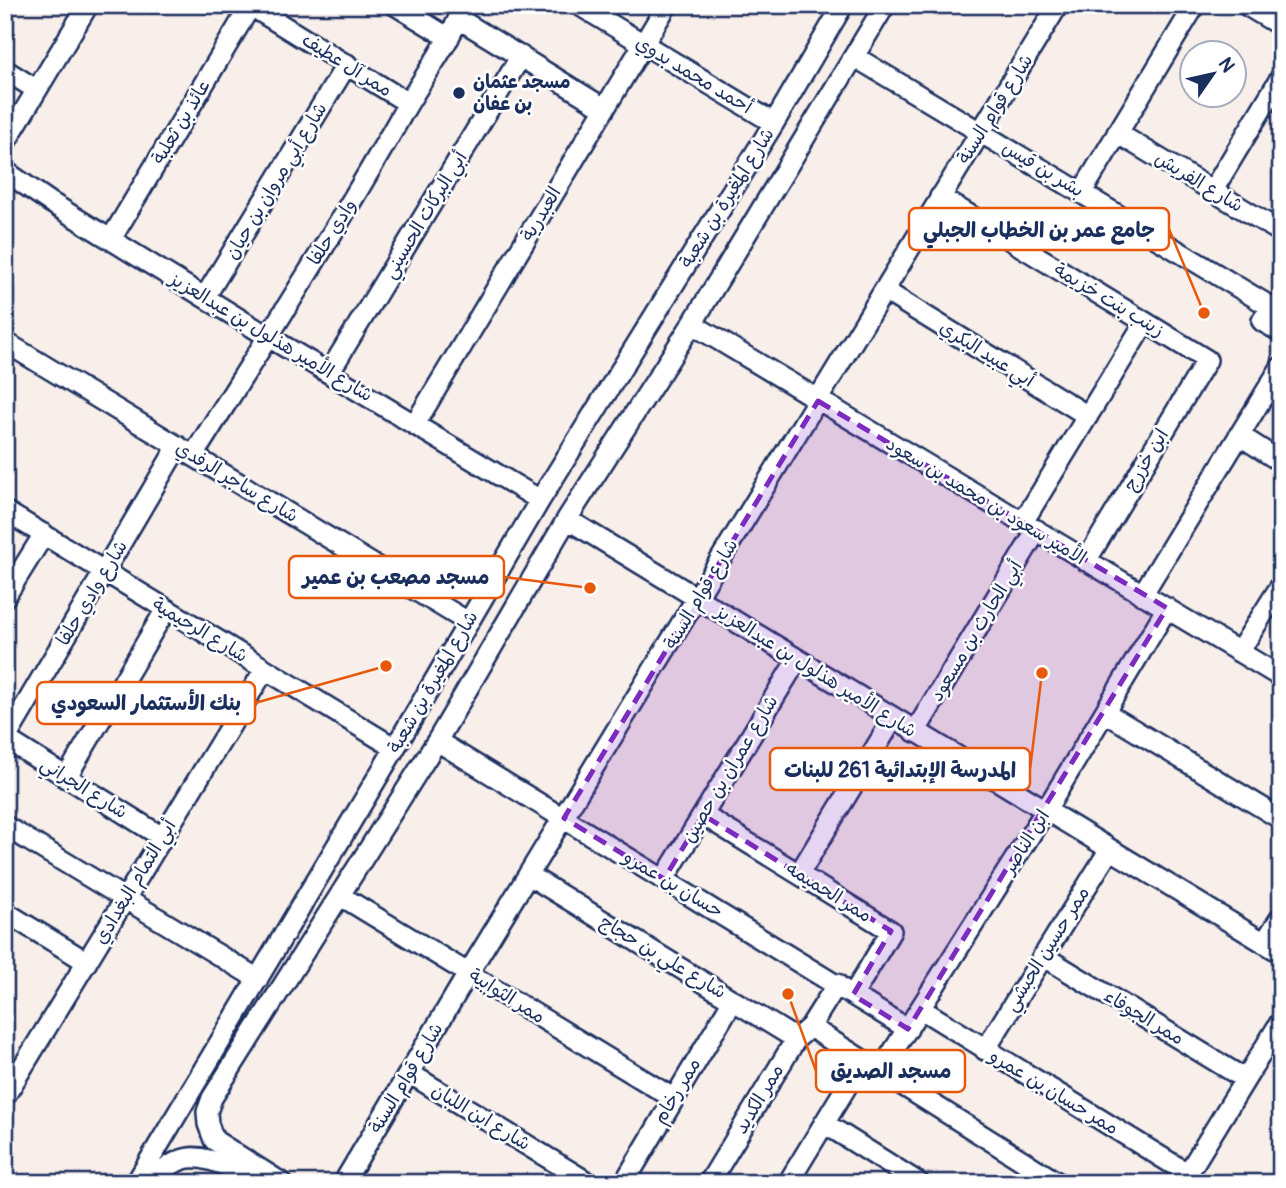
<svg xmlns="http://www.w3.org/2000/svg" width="1286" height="1188" font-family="Pangolin,'Playpen Sans Arabic',sans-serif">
  <rect width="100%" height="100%" fill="#f9efea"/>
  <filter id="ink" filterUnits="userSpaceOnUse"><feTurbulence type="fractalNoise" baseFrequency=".0143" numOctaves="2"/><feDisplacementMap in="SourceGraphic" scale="14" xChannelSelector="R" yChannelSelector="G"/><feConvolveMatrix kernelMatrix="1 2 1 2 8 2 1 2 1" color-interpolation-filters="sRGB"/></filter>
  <g filter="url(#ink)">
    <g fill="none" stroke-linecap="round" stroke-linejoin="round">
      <!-- minor casing -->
      <g stroke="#1b2f5e" stroke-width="24">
        <path id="minor" d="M395,5L449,38
          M579,5L774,123
          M1246,5L1281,26
          M251,6L408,103
          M459,19L604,108
          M855,57L1271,307L1262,321L1281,332
          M5,70L37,90
          M1117,133L1281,232
          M5,143L88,5
          M5,171L50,202L267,336L540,500
          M1213,190L1281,77
          M1082,192L1195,5
          M940,197L1207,360L1086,561
          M111,239L251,5
          M885,291L1088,416
          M205,297L347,64
          M692,324L1281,677
          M5,342L468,622
          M329,373L521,56
          M415,424L667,5
          M1239,435L1281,462
          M193,456C264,343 336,231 401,116C421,79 449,45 464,5
          M5,511L395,748
          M567,519L1281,953
          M1023,522L1145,322
          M1142,595L1281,367
          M5,597L44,534
          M1239,652L1281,585
          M1106,713L1281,819
          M915,732L1037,530
          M6,739L162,837
          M5,740L178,446
          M437,741L908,1029
          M66,778L166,609
          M703,815L891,931L853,995
          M5,826L258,979
          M799,874L893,719
          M530,876L796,1039
          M664,879L797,660
          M341,896L673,1098
          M5,912L87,962
          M1264,943L1281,917
          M1043,956L1245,1079
          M921,1009L1187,1173
          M810,1027L1058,1183
          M985,1050L1110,849
          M880,1072L1046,810L1167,608
          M409,1073L589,1183
          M5,1096L265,669
          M824,1123L919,1183
          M136,1183L395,748L540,500L774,123L843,5
          M150,1183C178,1154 194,1151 231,1168C241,1173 251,1179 263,1180
          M282,1183L214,1140L208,1124L207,1112L212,1098L437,741L567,519L692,324L885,5
          M346,1183L347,1177L469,972L1058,5
          M624,1183L733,1000
          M709,1183L796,1039L810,1027L837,984
          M788,1183L862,1061
          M1182,1183L1281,1021"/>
      </g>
      <!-- minor -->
      <use href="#minor" stroke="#fff" stroke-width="19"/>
    </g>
  </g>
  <!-- marked area -->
  <path fill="#7b2cbf" fill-opacity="0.2" stroke="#7b2cbf" stroke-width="5" stroke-dasharray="14 9" stroke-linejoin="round" d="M818,401L1167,608L908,1029L853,995L891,931L799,874L703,815L664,879L564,818Z"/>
  <!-- markers -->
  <circle fill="#1b2f5e" stroke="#fff" stroke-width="2.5" cx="459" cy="93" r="7"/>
  <g text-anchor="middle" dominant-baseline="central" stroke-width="5" stroke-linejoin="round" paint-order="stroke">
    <!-- street labels -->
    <g font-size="19" fill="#1b2f5e" stroke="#fff">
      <text transform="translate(347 65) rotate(32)">ممر آل عطيف</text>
      <text transform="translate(694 75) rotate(31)">أحمد محمد بدوي</text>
      <text transform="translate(995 109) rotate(-58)">شارع قوام السنة</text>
      <text transform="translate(181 122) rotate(-59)">عائذ بن ثعلبة</text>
      <text transform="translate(1043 169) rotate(31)">بشر بن قيس</text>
      <text transform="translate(276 181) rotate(-59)">شارع أبي مروان بن حيان</text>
      <text transform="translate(1199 182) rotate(31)">شارع الفريش</text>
      <text transform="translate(727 198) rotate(-58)">شارع المغيرة بن شعبة</text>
      <text transform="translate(541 214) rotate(-59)">العبدرية</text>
      <text transform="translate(425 215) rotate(-59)">أبي البركات الحسيني</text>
      <text transform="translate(332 232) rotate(-58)">وادي حلفا</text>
      <text transform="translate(1109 300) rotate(31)">زينب بنت خزيمة</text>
      <text transform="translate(271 337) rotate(31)">شارع الأمير هذلول بن عبدالعزيز</text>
      <text transform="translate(987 354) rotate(32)">أبي عبيد البكري</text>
      <text transform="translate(1146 460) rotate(-59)">ابن خزرج</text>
      <text transform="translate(237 482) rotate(31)">شارع ساجر الرفدي</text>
      <text transform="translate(986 501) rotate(31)">الأمير سعود بن محمد بن سعود</text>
      <text transform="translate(92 593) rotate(-59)">شارع وادي حلفا</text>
      <text transform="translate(701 594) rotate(-59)">شارع قوام السنة</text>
      <text transform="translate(200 630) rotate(31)">شارع الرحيمية</text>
      <text transform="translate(976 631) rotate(-59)">أبي الحارث بن مسعود</text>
      <text transform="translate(816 671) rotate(32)">شارع الأمير هذلول بن عبدالعزيز</text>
      <text transform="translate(433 682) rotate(-60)">شارع المغيرة بن شعبة</text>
      <text transform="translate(730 769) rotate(-59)">شارع عمران بن حصين</text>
      <text transform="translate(84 788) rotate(32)">شارع الجراني</text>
      <text transform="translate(1026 842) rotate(-58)">ابن الناصر</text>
      <text transform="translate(135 882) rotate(-59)">أبي التمام البغدادي</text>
      <text transform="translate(673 884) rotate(31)">حسان بن عمرو</text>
      <text transform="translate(829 892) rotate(32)">ممر الحميمه</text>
      <text transform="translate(1047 949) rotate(-58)">ممر حسين الحبشي</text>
      <text transform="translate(663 957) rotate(31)">شارع علي بن حجاج</text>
      <text transform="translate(507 996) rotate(32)">ممر الثوابية</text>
      <text transform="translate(1144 1017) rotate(31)">ممر الجوفاء</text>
      <text transform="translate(406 1078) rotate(-59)">شارع قوام السنة</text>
      <text transform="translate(677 1091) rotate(-59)">ممر رخام</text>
      <text transform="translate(1054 1092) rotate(31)">ممر حسان بن عمرو</text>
      <text transform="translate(759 1099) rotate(-59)">ممر الكديد</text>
      <text transform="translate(481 1117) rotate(31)">شارع ابن اللبان</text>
    </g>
    <!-- poi labels -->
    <g font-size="19" font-weight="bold" fill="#1b2f5e" stroke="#fff" text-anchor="start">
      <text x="473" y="82">مسجد عثمان<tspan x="473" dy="22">بن عفان</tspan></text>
    </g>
  </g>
  <!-- callouts -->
  <path fill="none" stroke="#e8590c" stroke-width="2.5" d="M1204 313L1169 229M590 588L504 577M386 666L255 703M1042 673L1030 769M788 994L816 1071"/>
  <g fill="#e8590c" stroke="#fff" stroke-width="2.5">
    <circle cx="1204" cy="313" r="7"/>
    <circle cx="590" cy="588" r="7"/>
    <circle cx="386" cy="666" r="7"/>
    <circle cx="1042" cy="673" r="7"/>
    <circle cx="788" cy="994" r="7"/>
  </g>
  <g fill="#fff" stroke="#e8590c" stroke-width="2.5">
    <rect x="909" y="208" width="260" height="42" rx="7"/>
    <rect x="289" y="556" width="215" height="42" rx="7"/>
    <rect x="37" y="682" width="218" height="42" rx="7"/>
    <rect x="770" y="748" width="260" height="42" rx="7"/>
    <rect x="816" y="1050" width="149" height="42" rx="7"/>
  </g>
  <g font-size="21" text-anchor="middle" font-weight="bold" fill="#1b2f5e">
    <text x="1039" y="237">جامع عمر بن الخطاب الجبلي</text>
    <text x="396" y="584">مسجد مصعب بن عمير</text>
    <text x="146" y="710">بنك الأستثمار السعودي</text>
    <text x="900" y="777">المدرسة الإبتدائية 261 للبنات</text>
    <text x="891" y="1078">مسجد الصديق</text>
  </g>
  <!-- margin -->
  <rect width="1286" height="1188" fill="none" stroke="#fff" stroke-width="28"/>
  <rect x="14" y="14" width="1258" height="1160" fill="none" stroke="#1b2f5e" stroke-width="2.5" filter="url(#ink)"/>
  <!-- north arrow -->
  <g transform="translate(1213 74) rotate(56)"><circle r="33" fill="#ffffff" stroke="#a4acbf" stroke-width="2"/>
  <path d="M0-5L12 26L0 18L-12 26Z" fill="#1b2f5e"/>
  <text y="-10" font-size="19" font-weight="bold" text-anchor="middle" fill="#1b2f5e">N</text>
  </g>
</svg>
